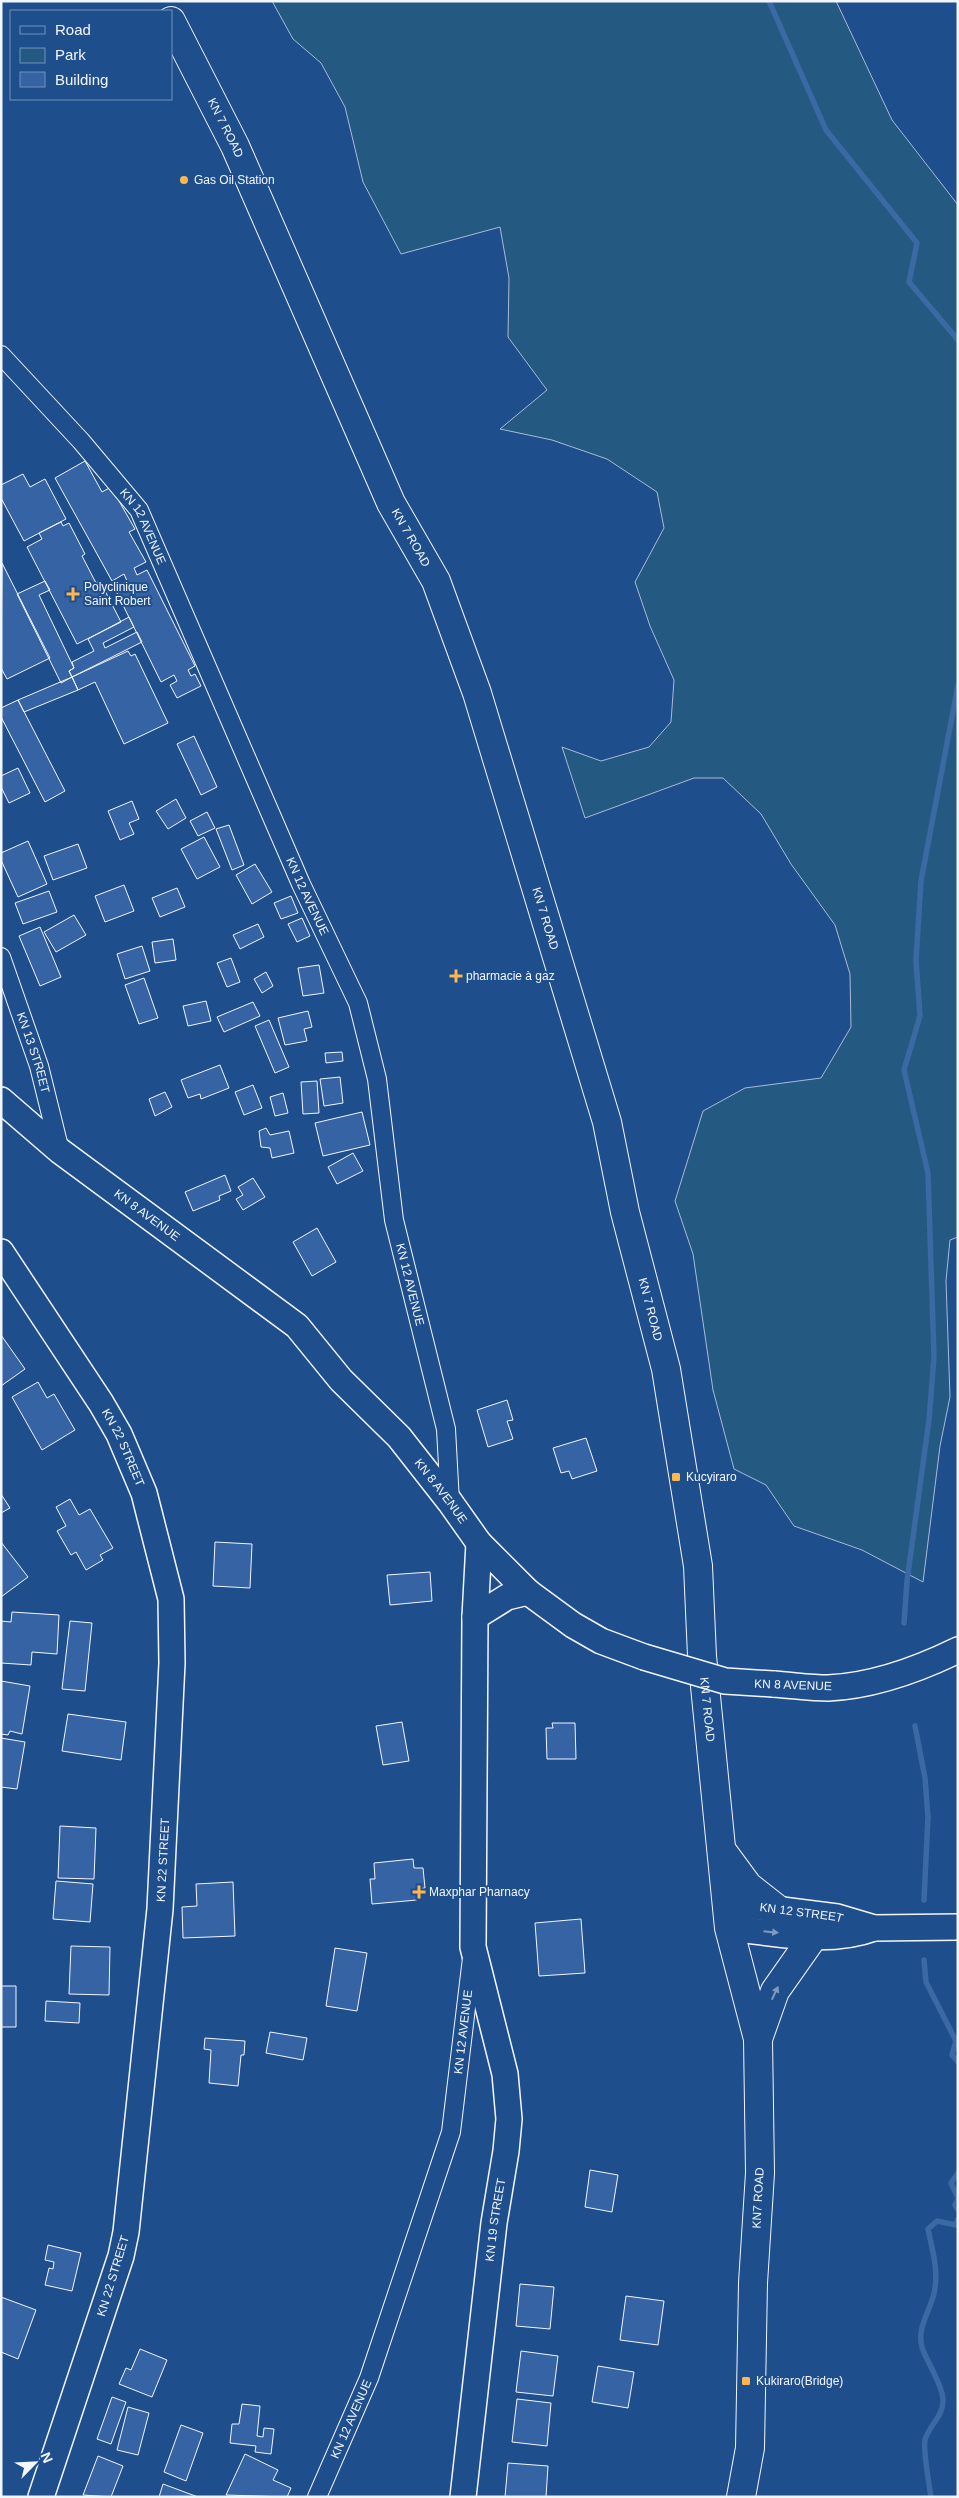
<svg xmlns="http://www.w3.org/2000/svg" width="959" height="2498" font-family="Helvetica,sans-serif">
  <rect width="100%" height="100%" fill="#1f4e8c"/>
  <!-- green -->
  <path fill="#245a82" stroke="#a8bbd7" d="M272,1H836L892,120L958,205V1237L950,1240L946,1281L950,1397L940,1446L923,1582L862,1550L794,1526L766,1485L734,1469L713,1390L693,1254L675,1201L703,1111L745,1088L821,1078L851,1027L850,974L835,925L791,864L761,814L723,778H694L585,818L562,747L601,761L649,747L671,722L674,680L650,626L635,582L664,528L657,492L607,459L552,440L500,429L547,390L508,337L509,278L500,227L401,254L363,182L345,107L321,63L293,39Z"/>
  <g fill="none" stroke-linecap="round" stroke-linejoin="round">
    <!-- stream -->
    <path stroke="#3b69a3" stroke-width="5.5" d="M769,1L826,130L917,243L909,282L958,340
      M904,1623L907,1581L929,1420L934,1357L928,1173L904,1070L920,1016L916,960L921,881L958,685
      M915,1726L925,1778L928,1817L924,1900
      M924,1960L926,1982L956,2041L952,2055L958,2062
      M958,2173L951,2183L958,2198
      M958,2199L955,2205L958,2210
      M931,2497C929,2484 923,2450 925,2440C929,2425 944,2416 943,2399C942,2383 926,2361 922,2347C916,2326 933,2308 935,2288C938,2267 932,2249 928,2229L937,2221L956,2225L958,2219"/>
  </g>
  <!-- building -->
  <path fill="#3563a3" stroke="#f2f6ff" d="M85,461L102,492L111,487L135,529L129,532L146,562L134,568L137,575L147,570L195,666L188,670L191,676L195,674L201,686L177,698L170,685L177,681L174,675L161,682L114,587L127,581L124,574L112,581L55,478Z
    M23,474L30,487L45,479L66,519L24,541L1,498V485Z
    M61,522L63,526L69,523L85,554L82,556L96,583L100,581L121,622L77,644L27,547L42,539L39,533Z
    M2,563L50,658L7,679L1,668Z
    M45,581L50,590L39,595L74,668L69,671L72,677L61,683L17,594Z
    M129,617L134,627L103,643L105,648L137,632L142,642L72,677L69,671L74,668L72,662L94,651L88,639Z
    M128,651L131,656L135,654L168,723L124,744L95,682L78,690L72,677Z
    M72,677L78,690L24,712L18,700Z
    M18,700L65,791L45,802L1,717V708Z
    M194,736L217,787L201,795L177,744Z
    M18,768L30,793L9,803L1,787V776Z
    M176,799L186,818L168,829L156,811Z
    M132,801L139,819L129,823L134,834L120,840L108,811Z
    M207,812L215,828L198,836L190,821Z
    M229,825L244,865L232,870L216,829Z
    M204,837L220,867L197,879L181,849Z
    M28,841L47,884L18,897L1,860V853Z
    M78,844L87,868L53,880L44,856Z
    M255,864L272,892L252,904L236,875Z
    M124,885L134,911L105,922L95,896Z
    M177,888L185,907L160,917L152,898Z
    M49,891L57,912L23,924L15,903Z
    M291,896L298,913L281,919L274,903Z
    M74,915L86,935L56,952L44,932Z
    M302,918L310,936L297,942L288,924Z
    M258,924L264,937L240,949L233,935Z
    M40,927L61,977L40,986L19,936Z
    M173,939L176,960L155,963L152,942Z
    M142,946L150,971L125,979L117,954Z
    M231,958L240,982L227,987L217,963Z
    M319,965L324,993L303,996L298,968Z
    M266,972L273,986L262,993L254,979Z
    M144,978L158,1018L139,1024L125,985Z
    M206,1001L211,1021L188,1026L183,1006Z
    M253,1002L260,1016L224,1032L217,1017Z
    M308,1011L312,1027L304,1029L307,1041L285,1045L278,1018Z
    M269,1020L289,1067L275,1073L255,1026Z
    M342,1052L343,1061L326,1063L325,1053Z
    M220,1065L229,1088L201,1099L200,1094L188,1098L181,1080Z
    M340,1077L343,1103L324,1106L320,1079Z
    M317,1081L319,1113L303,1114L301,1082Z
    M253,1085L262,1108L244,1115L235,1092Z
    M165,1092L172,1107L155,1116L149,1099Z
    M283,1093L288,1113L275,1116L270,1097Z
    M362,1112L370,1145L323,1156L315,1123Z
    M266,1128L270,1135L289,1131L294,1153L272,1158L270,1148L261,1147L259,1131Z
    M353,1153L363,1171L337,1184L328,1167Z
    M225,1175L231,1191L219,1196L220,1200L193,1211L185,1192Z
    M253,1178L265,1197L243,1210L236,1199L243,1195L238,1187Z
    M317,1228L336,1262L312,1276L293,1242Z
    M1,1335L25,1369L1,1386Z
    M38,1382L47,1398L54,1394L75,1430L42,1450L12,1397Z
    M507,1400L513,1420L507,1421L513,1439L488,1447L477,1410Z
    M586,1438L597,1471L572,1479L569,1471L561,1473L553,1448Z
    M1,1494L10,1508L1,1513Z
    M70,1499L79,1515L90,1509L113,1548L100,1555L103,1560L86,1570L76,1552L71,1555L57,1531L66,1526L56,1507Z
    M1,1542L28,1577L1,1597Z
    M215,1542L252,1544L250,1588L213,1586Z
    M430,1572L432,1601L390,1605L387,1575Z
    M12,1612L59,1615L57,1654L32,1652L31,1665L1,1663V1621L11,1622Z
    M70,1621L92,1623L85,1691L62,1689Z
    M1,1681L30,1686L22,1734L10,1731L8,1735L1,1734Z
    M68,1714L126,1722L121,1760L62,1751Z
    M402,1722L409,1761L383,1765L376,1726Z
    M552,1723H575L576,1759H547L546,1728H553Z
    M1,1738L25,1742L17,1789L1,1787Z
    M60,1826L96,1828L94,1879L58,1878Z
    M413,1859L414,1868H423L425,1888L416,1889L417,1900L372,1904L370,1879H375L374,1863Z
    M56,1881L93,1884L90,1922L53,1919Z
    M233,1882L235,1936L183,1938L182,1907L197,1906L196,1884Z
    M581,1919L585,1973L539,1976L535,1923Z
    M71,1946L110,1947L109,1995L69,1994Z
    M335,1948L367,1953L357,2011L326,2006Z
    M1,1986H16V2027H1Z
    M46,2001L80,2003L79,2023L45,2021Z
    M270,2032L307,2038L303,2060L266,2053Z
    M205,2038L245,2041L244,2055H241L238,2086L209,2083L211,2050L204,2049Z
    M590,2170L618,2175L612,2212L585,2207Z
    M48,2245L81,2253L72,2291L45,2285L49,2268L53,2269L54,2262L45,2260Z
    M520,2284L554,2287L550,2329L516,2326Z
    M626,2296L664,2301L658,2345L620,2340Z
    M1,2297L36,2310L18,2359L1,2352Z
    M140,2349L167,2360L152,2397L119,2384L126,2368L131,2370Z
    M521,2351L558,2356L553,2396L516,2392Z
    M598,2366L634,2372L628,2408L592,2402Z
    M112,2397L126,2402L111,2444L97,2439Z
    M517,2399L551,2403L547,2446L512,2442Z
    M242,2404L260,2406L257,2436L263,2437L264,2428L274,2429L271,2454L255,2452L256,2446L230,2443L232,2424H239Z
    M128,2407L149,2413L138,2455L117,2450Z
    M181,2425L203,2433L186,2481L164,2472Z
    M245,2454L278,2470L273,2480L291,2488L287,2497L226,2495Z
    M98,2456L123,2466L111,2497L83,2495Z
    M508,2463L548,2466L546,2497H505Z
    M163,2484L198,2497H159Z"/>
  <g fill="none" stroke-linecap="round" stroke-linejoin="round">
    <!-- street casing -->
    <g stroke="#f2f6ff" stroke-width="20">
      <g id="street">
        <path id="s1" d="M1,355L81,441L139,510L301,884L358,1003L377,1079L394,1220L446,1429L450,1502"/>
        <path id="s2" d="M1,957L39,1066L60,1151"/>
        <path id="s3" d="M317,2497L369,2378L451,2132L472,1958"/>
      </g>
    </g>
    <!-- secondary casing -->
    <g stroke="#f2f6ff" stroke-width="28">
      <g id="secondary">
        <path id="s4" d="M1,1100L60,1151L297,1326L341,1380L399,1437L450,1502L479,1543L528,1592L573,1625L601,1641L644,1657"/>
        <path id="s5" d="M1,1252L101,1403L119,1434L144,1493L171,1599L172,1663L160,1909L126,2232L121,2256L41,2497"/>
        <path d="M475,1617L507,1597L528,1592"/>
        <path d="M773,1684C791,1685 810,1688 828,1688C873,1686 917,1670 958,1650"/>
        <path id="s6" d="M728,1903L837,1917L874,1928L958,1927"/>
        <path d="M729,1928C777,1933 828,1945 874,1928"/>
        <path id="s7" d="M463,2497L494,2223L506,2151L509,2119L505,2074L473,1947L475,1617L479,1543"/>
      </g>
    </g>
    <!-- primary casing -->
    <g stroke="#f2f6ff" stroke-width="30">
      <g id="primary">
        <path id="s8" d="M171,21L235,146L391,503L436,581L477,693L607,1122L625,1212L666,1369L698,1566L702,1656L729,1928L758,2039L760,2173L753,2283L750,2448L741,2497"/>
        <path d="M723,1852L748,1886L776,1908"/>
        <path d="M758,2039L775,1991L813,1937"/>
      </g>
    </g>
    <!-- street -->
    <use href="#street" stroke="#1f4e8c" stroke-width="18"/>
    <!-- secondary -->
    <use href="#secondary" stroke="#1f4e8c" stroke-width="25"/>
    <!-- primary -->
    <use href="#primary" stroke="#1f4e8c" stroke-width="28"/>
    <!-- secondary-bridge casing -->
    <g stroke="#f2f6ff" stroke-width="28" stroke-linecap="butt">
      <path id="secondary-bridge" d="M644,1657L725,1681L773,1684"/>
    </g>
    <!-- secondary-bridge -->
    <use href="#secondary-bridge" stroke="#1f4e8c" stroke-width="25"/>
  </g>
  <!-- one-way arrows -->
  <defs><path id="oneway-solid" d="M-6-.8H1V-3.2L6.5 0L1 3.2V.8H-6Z" transform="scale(1.25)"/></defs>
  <g fill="#7e9ac0">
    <use href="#oneway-solid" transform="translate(771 1932) rotate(6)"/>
    <use href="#oneway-solid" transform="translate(775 1993) rotate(-65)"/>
  </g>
  <!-- markers -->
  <g fill="#ffb74d" stroke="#1f4e8c" stroke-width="2">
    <circle cx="184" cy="180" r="5"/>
    <path d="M70.5 586.5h5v5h5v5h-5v5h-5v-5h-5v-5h5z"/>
    <path d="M453.5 968.5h5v5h5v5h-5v5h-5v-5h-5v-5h5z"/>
    <rect x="671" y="1472" width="10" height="10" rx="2.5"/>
    <path d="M416.5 1884.5h5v5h5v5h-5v5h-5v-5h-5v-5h5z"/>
    <rect x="741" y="2376" width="10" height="10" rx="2.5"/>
  </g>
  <g text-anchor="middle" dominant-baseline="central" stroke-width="4" stroke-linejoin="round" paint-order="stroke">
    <!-- street labels -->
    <g font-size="12" fill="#f2f6ff" stroke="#1f4e8c">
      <text stroke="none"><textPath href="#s8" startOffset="120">KN 7 ROAD</textPath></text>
      <text stroke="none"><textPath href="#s1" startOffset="224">KN 12 AVENUE</textPath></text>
      <text stroke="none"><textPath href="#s8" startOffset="570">KN 7 ROAD</textPath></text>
      <text stroke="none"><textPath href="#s1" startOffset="629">KN 12 AVENUE</textPath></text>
      <text stroke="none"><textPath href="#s8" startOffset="975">KN 7 ROAD</textPath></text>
      <text stroke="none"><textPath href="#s2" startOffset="101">KN 13 STREET</textPath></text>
      <text stroke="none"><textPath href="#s4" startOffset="186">KN 8 AVENUE</textPath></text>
      <text stroke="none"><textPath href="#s1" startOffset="1034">KN 12 AVENUE</textPath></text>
      <text stroke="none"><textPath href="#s8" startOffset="1380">KN 7 ROAD</textPath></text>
      <text stroke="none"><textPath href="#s5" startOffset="231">KN 22 STREET</textPath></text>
      <text stroke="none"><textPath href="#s4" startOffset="592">KN 8 AVENUE</textPath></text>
      <text transform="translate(793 1685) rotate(2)">KN 8 AVENUE</text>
      <text stroke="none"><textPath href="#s8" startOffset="1785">KN 7 ROAD</textPath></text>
      <text transform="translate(163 1860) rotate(-87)">KN 22 STREET</text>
      <text stroke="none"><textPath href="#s6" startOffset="74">KN 12 STREET</textPath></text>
      <text stroke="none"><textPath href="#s3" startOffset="490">KN 12 AVENUE</textPath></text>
      <text transform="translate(758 2198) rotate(-87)">KN7 ROAD</text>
      <text stroke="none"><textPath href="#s7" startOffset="279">KN 19 STREET</textPath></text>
      <text transform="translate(113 2276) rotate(-73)">KN 22 STREET</text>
      <text stroke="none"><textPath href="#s3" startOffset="85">KN 12 AVENUE</textPath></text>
    </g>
    <!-- poi labels -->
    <g font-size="12" fill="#f2f6ff" stroke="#1f4e8c" text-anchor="start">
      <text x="194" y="180">Gas Oil Station</text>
      <text x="84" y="587">Polyclinique<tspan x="84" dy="14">Saint Robert</tspan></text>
      <text x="466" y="976">pharmacie à gaz</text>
      <text x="686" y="1477">Kucyiraro</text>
      <text x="429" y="1892">Maxphar Pharnacy</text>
      <text x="756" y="2381">Kukiraro(Bridge)</text>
    </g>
  </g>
  <!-- border -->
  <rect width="959" height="2498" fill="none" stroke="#f2f6ff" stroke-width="5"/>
  <!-- legend -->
  <rect x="10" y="10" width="162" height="90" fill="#1f4e8c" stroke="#7391ba"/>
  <rect x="20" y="26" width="25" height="8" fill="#1f4e8c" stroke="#7391ba"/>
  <text x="55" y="35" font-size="15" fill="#f2f6ff">Road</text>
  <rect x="20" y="48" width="25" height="15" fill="#245a82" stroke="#7391ba"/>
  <text x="55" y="60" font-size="15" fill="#f2f6ff">Park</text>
  <rect x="20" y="72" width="25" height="15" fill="#3563a3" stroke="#7391ba"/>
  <text x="55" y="85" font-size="15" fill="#f2f6ff">Building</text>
  <!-- north arrow -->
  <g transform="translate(35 2463) rotate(66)" stroke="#1f4e8c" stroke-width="4" paint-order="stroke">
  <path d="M0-4L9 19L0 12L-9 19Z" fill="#f2f6ff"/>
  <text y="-8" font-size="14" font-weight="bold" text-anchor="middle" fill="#f2f6ff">N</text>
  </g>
</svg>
